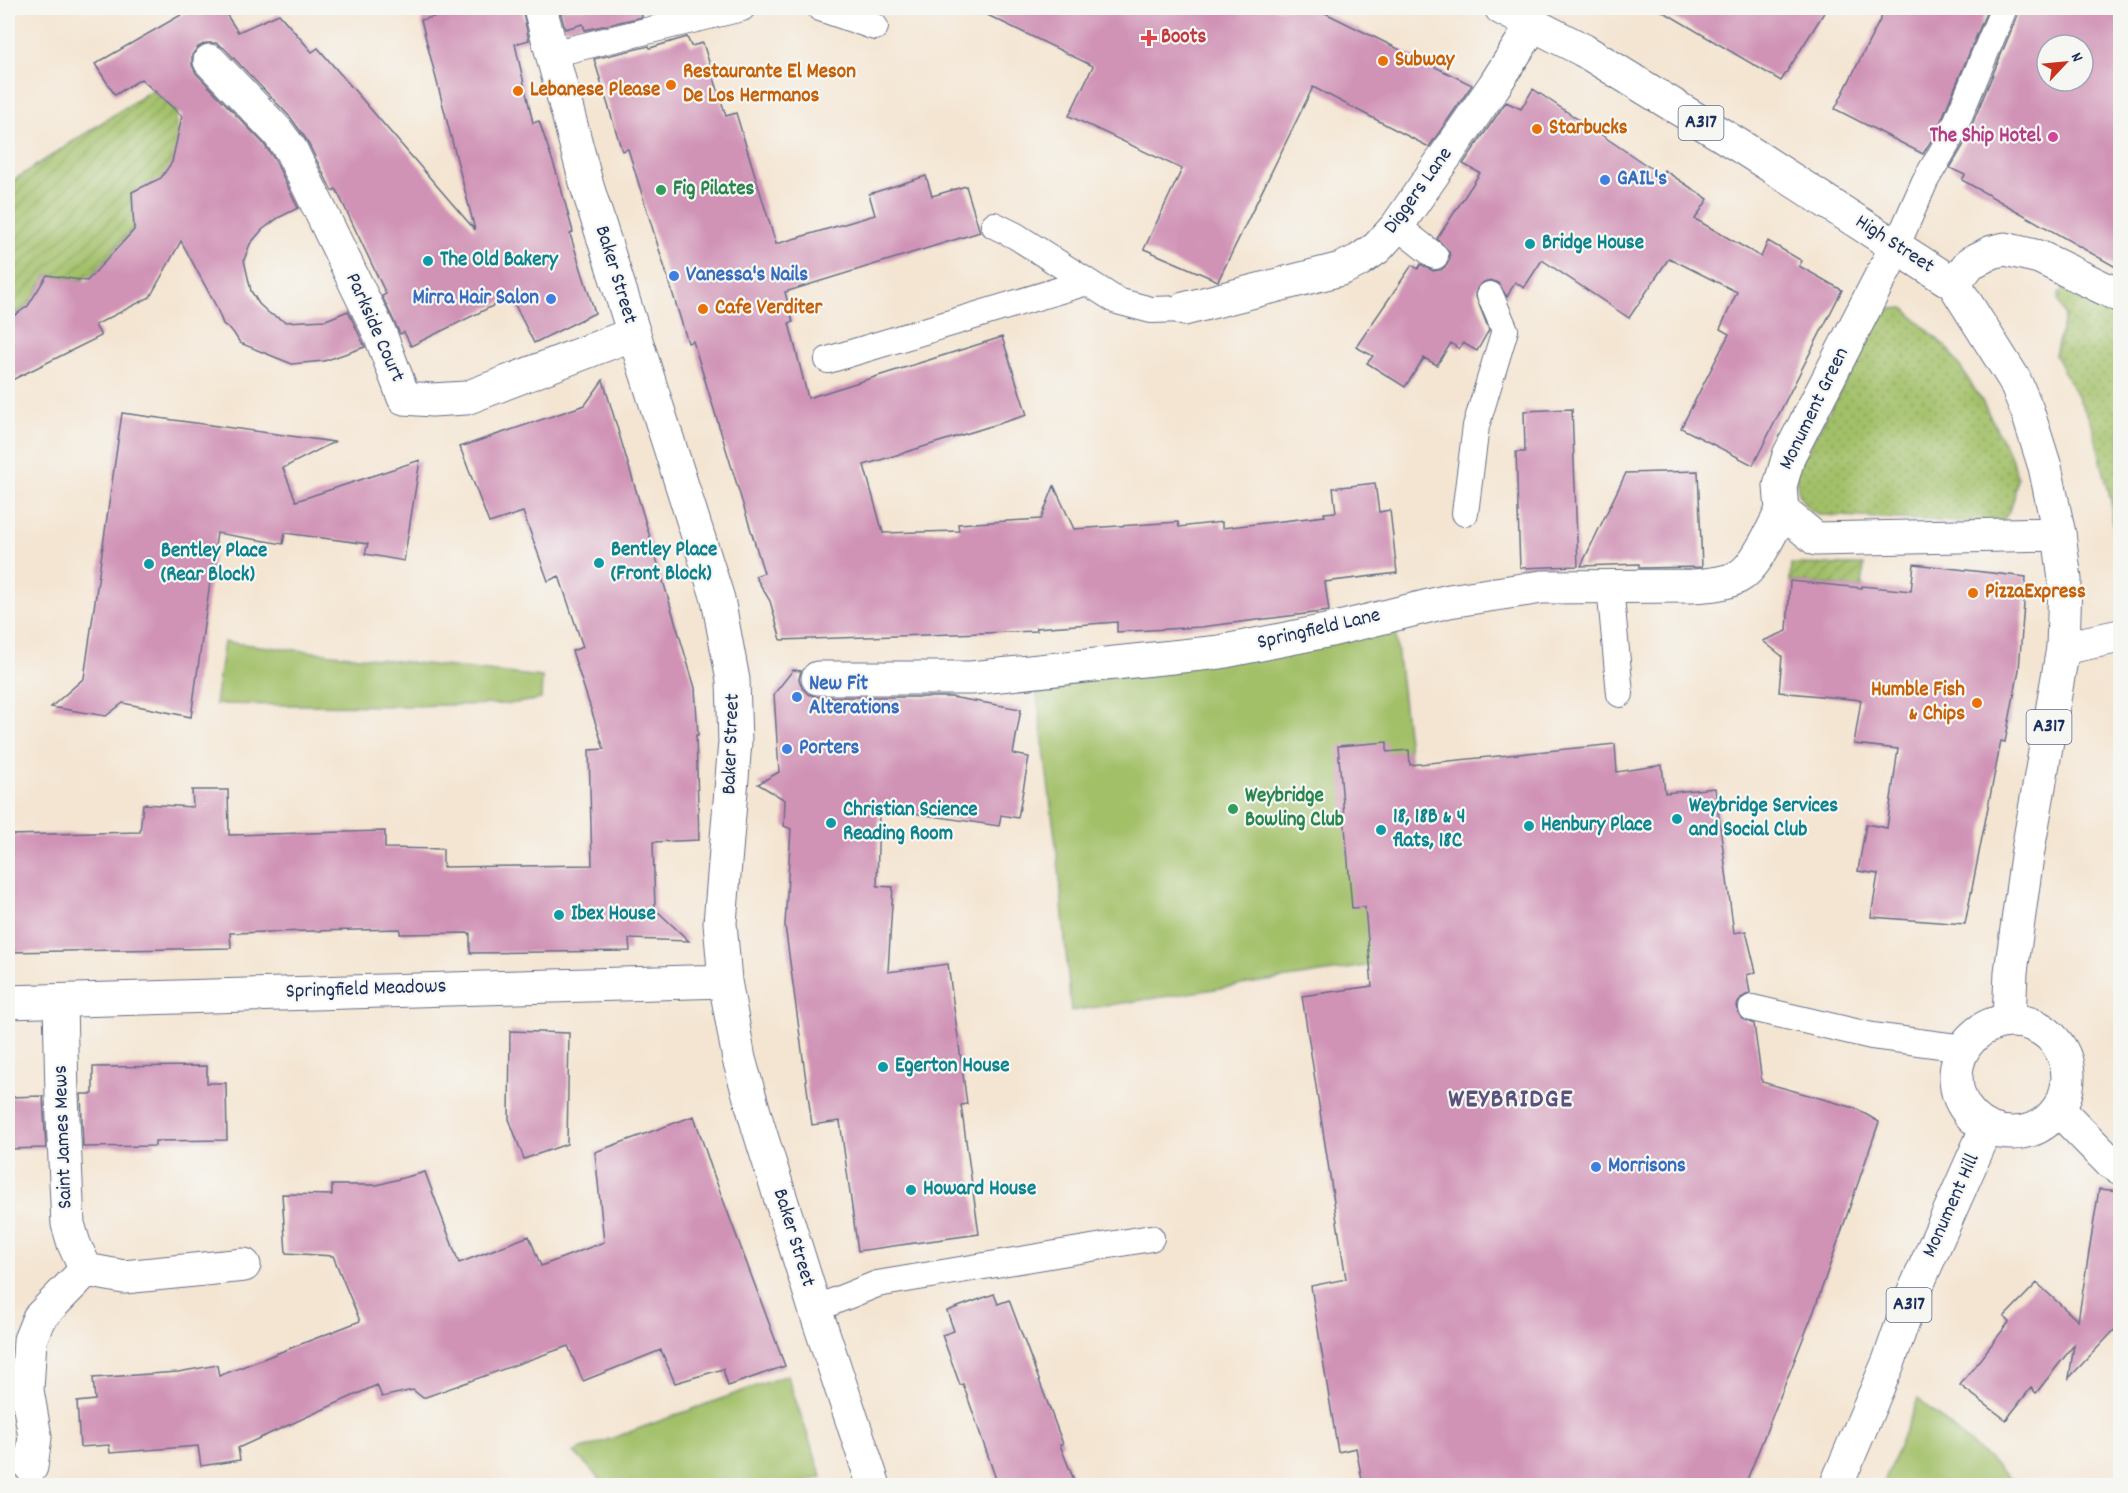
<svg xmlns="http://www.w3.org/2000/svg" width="2128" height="1493" font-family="Dekko,sans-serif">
  <defs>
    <pattern id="park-dots" width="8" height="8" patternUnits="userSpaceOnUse" patternTransform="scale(1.5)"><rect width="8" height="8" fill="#a2c068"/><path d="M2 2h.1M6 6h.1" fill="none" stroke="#839c59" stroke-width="1.8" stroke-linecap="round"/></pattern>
    <pattern id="garden-furrows" width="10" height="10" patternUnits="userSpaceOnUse" patternTransform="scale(1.5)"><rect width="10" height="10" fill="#a2c068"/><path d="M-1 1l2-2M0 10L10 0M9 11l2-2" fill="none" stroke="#839c59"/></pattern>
  </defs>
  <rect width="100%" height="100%" fill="#f6f6f2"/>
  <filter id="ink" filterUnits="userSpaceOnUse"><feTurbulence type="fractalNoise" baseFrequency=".0167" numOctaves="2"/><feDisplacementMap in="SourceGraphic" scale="12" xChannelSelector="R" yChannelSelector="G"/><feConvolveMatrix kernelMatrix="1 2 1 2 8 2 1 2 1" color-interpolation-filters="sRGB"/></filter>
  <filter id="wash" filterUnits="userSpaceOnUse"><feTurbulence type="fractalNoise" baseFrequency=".008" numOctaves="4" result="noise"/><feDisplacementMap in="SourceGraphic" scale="24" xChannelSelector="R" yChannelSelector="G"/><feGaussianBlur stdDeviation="1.35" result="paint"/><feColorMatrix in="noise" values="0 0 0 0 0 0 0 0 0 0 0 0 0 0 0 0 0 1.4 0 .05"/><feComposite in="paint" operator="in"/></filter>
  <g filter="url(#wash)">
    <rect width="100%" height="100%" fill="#f4e5d2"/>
    <!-- grass -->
    <path fill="#a2c068" stroke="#5e7863" stroke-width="1.5" d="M1395,629L1409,750L1426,946L1432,956L1071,1011L1059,869L1036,687Z
      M224,642L542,677L541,699L509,704L394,706L215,704Z
      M787,1375L822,1477L793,1486L605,1484L574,1452Z
      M1918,1399L2019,1485H1883Z"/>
    <!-- park -->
    <path fill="url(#park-dots)" stroke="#5e7863" stroke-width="1.5" d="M2066,285L2120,305V565L2117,560L2111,501L2092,424L2055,355L2065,316L2059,302V294Z
      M1904,308L1950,351L1982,401L2011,457L2017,478L2014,498L2009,511L2001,524L1822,515C1800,510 1797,491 1796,471L1882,317L1890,309Z"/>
    <!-- garden -->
    <path fill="url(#garden-furrows)" stroke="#5e7863" stroke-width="1.5" d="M152,90L178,112L176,114C179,135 178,161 162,177C155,184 141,188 132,192L134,228L92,275L81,280L47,275L28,306L8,318V184Z
      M1791,564L1864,565L1862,588L1790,581Z"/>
    <g id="blocks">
      <!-- building -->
      <path fill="#d093b6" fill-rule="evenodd" d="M193,8H222L238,32L279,14L312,52L318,48L475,230L421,20L449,13L448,8H522L529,40L515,44L533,123L539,121L558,177L573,232L570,234L595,313L534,343L511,297L411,346L404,332L400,334L382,296L386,294L336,189L332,191L306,139L291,118L224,48L216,43H206L198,47L192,55V65L196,73L263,143L275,160L298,208L278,218L262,230L250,244L244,260L251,291L259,304L270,314L286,322L326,320L348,311L365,347L324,361L292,364L240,343L233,332L223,324L216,306L181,241L150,297L95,325L101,336L8,382V320L28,306L47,275L87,281L134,230L132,192L161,178L172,162L182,116L141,79L115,95L95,64Z
        M559,8H640L642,17L585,30L583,24L565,29Z
        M973,8H1315L1472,85L1429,147L1313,87L1218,281L1144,249L1182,169L1069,116L1093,66Z
        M1657,8H1827L1781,81Z
        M1886,8H1988L1936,133L1923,154L1835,109Z
        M2019,8H2121V270L1962,180L1965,175L1950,168L1963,146L2018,14ZM2047,45H2083V81H2047Z
        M687,37L691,46L703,43L726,116L736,113L776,244L875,215L869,194L926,176L932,196L966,186L980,232L785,292L793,322L789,323L808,398L1002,337L1027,415L864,465L883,533L959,531L958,524L1041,519L1054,486L1074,529L1178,522L1179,527L1222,522V528L1325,516L1324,513L1336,512L1333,488L1375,483L1379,512L1390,510L1397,573L1325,582L1329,611L1201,627L1117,632V622L1036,628L1037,631L781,640L770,601L755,576L764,573L693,341L688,343L628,149L622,151L594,59L649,46L650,48Z
        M1533,89L1661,175L1664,170L1708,199L1695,219L1761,257L1768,241L1802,261L1799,266L1842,290L1753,465L1681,428L1729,334L1720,329L1737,292L1669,258L1629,318L1542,260L1524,288L1515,282L1507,297L1498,283L1491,280L1484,282L1478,287L1475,294L1489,330L1477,351L1463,343L1459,349L1451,343L1437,365L1424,358L1405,387L1367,363L1373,356L1356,347L1412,265L1418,269L1421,264L1433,271L1441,270L1447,265L1450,259L1449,251L1437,239L1480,173L1463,164L1506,102L1521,109Z
        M603,380L695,688L698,735H696L699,840L653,842L655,909L689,941L629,939L630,951L470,953V933L400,934V929L230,933L231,948L8,952V835L140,832L143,804L193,807L192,790H228L229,835L385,831V848L443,849V867L592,865L589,750L604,749L572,651L583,647L559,576L548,581L523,512L489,523L460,447L585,405Z
        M1572,409L1578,566L1520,568L1516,452H1525L1524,411Z
        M122,413L334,442L283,468L296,501L420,460L404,561L365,554L368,544L285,533L283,544L217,533L191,717L123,703L106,716L51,707L84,678Z
        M1698,471L1702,567L1639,568V564L1581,566L1626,473Z
        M1914,564L2026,577L2019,670L2005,742L2001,741L1965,924L1871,917L1878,874L1858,871L1866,824L1887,828L1898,749L1854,744L1861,700L1779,692L1782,656L1763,641L1787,631L1790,581L1862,588V586L1911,591Z
        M793,670L801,671L799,679L802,688L808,694L817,697H951L1021,709L1013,754L1029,757L1018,818L1001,815L999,826L879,808L877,886L893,887L888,972L948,964L967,1104L961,1105L979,1234L858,1251L840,1121L812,1125L785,925L791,829L784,826L785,800L758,784L779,772L774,694Z
        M1387,742V752L1409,750L1410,765L1615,744L1617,772L1662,765L1665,793L1715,788L1734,933L1746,931L1756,972L1747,975L1750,993L1741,998L1737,1005L1738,1012L1742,1019L1754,1024L1762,1082L1855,1108L1879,1122L1814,1311L1745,1485H1363L1356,1448L1338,1452L1311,1286L1346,1279L1302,996L1372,986L1365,907L1352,908L1338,746Z
        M510,1031L569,1033L567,1144L524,1159L509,1119Z
        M207,1066V1083H226L227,1140L155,1141V1146L83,1147L81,1094H93V1067Z
        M43,1096L46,1148L8,1149V1097Z
        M694,1116L712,1170L785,1366L728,1386L723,1369L675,1383L661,1350L583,1381L568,1346L423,1398L413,1390L382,1397L377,1385L238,1448L240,1460L201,1466L198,1446L110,1453L109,1445L80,1447L77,1402L95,1400L93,1378L178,1372L217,1365L219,1376L360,1321L333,1256L286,1253L282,1194L332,1195V1185H377L425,1172L459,1263L529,1236L541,1266L604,1242L595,1152Z
        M2099,1189L2121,1191V1323L2069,1378L2074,1345L2036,1393L2031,1388L2006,1420L1960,1385L2009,1322L2004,1317L2037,1283L2078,1321Z
        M994,1294L998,1304L1009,1300L1063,1444L1060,1445L1076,1485H998L963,1384L960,1385L942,1335L954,1331L947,1311Z"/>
    </g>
  </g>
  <g filter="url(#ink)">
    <use href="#blocks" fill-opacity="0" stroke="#676f87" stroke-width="1.5"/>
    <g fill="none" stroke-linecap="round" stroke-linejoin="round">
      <!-- lane casing -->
      <g stroke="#676f87" stroke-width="28">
        <path id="lane" d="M820,8L875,27
          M551,54L742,8
          M994,225L1016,236L1117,301L1151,310L1184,309
          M1397,226L1435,256
          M1896,247L1925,181L1949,140L2004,8
          M828,360L1087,282
          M1465,513L1476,426L1505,330L1490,295
          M1610,586L1620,694
          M1752,1008L1872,1036L1964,1048
          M815,1309L877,1284L1151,1238"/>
      </g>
      <!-- street casing -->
      <g stroke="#676f87" stroke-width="35">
        <path id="street" d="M540,8L587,186L718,599L733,680L735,742L720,923L725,981L739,1059L758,1126L815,1309L874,1486
          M210,61L277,131L291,150L380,334L404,398L432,400L466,398L633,334
          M1896,247L1789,455L1780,486L1782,511L1816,539L2059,534
          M1954,284L1970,263L1992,252L2005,249L2039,257L2120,296
          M818,678H971L1220,652L1331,630L1449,601L1542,587L1692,586C1707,585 1725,584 1738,577C1756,568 1772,530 1782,511
          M60,1001L62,1096L68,1224L74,1244L86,1270
          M8,1002L725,981
          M2058,1109L2110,1162L2120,1168
          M86,1270L124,1277L244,1265
          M31,1467L35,1437L27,1390L30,1340L39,1318L86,1270"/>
      </g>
      <!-- secondary casing -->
      <g stroke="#676f87" stroke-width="35">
        <path id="secondary" d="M1184,309L1341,269L1358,261L1377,248L1397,226L1494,86L1534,23
          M2063,648L2120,636"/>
      </g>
      <!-- primary casing -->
      <g stroke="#676f87" stroke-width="35">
        <path id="primary" d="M1501,8L1583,50L1743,148L1954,284L2014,379L2027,410L2045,467L2059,534L2065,580L2063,648L2027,856L2011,972L2009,1020
          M1956 1077a56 56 0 1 1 112 0a56 56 0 1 1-112 0Z
          M1836,1486L1889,1361L1910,1301L1987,1127"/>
      </g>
      <!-- lane -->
      <use href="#lane" stroke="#fff" stroke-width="26"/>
      <!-- street -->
      <use href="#street" stroke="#fff" stroke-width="33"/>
      <!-- secondary -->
      <use href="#secondary" stroke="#fff" stroke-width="33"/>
      <!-- primary -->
      <use href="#primary" stroke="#fff" stroke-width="33"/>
    </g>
  </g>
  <!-- markers -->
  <path fill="#e0444e" stroke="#f6f6f2" stroke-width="2" d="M1146 29h6v6h6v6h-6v6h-6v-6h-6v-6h6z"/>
  <g fill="#e8710a" stroke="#f6f6f2" stroke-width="2">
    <circle cx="1383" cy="61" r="6"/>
    <circle cx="671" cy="85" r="6"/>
    <circle cx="518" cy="91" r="6"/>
    <circle cx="1537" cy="129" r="6"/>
    <circle cx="703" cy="309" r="6"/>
    <circle cx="1973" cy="593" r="6"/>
    <circle cx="1977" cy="703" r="6"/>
  </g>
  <circle fill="#d1479c" stroke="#f6f6f2" stroke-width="2" cx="2053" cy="137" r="6"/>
  <g fill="#3f7fe0" stroke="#f6f6f2" stroke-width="2">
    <circle cx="1605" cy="180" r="6"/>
    <circle cx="674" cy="276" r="6"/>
    <circle cx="551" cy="299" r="6"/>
    <circle cx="797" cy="697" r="6"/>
    <circle cx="787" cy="749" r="6"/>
    <circle cx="1596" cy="1167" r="6"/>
  </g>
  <g fill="#2e9e5b" stroke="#f6f6f2" stroke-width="2">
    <circle cx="661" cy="190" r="6"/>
    <circle cx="1233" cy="809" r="6"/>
  </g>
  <g fill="#0f9aa8" stroke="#f6f6f2" stroke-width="2">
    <circle cx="1530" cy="244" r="6"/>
    <circle cx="428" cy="261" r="6"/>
    <circle cx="599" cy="563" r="6"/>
    <circle cx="149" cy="564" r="6"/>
    <circle cx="1677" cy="819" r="6"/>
    <circle cx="831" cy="823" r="6"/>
    <circle cx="1529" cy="826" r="6"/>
    <circle cx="1381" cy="830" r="6"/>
    <circle cx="559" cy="915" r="6"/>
    <circle cx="883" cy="1067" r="6"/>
    <circle cx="911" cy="1190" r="6"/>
  </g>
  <g text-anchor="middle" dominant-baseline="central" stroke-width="4.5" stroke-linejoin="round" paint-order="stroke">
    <!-- shield labels -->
    <g fill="#f6f6f2" stroke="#5d6b8a" stroke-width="1.5">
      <rect x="1678.5" y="106" width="45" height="34" rx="4.5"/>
      <rect x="2026.5" y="710" width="45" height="34" rx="4.5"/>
      <rect x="1886.5" y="1288" width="45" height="34" rx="4.5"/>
    </g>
    <g font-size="20" font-weight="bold" fill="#1b2f5e">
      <text x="1701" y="123">A317</text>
      <text x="2049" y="727">A317</text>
      <text x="1909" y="1305">A317</text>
    </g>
    <!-- health labels -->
    <g font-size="21" font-weight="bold" fill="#be3a42" stroke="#f6f6f2" text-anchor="start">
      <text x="1161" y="38">Boots</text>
    </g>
    <!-- food labels -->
    <g font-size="21" font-weight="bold" fill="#c56008" stroke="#f6f6f2" text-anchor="start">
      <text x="1395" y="61">Subway</text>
      <text x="683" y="73">Restaurante El Meson<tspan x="683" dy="24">De Los Hermanos</tspan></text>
      <text x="530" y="91">Lebanese Please</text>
      <text x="1549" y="129">Starbucks</text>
      <text x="715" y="309">Cafe Verditer</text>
      <text x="1985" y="593">PizzaExpress</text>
      <text x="1965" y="691" text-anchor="end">Humble Fish<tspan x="1965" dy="24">&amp; Chips</tspan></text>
    </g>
    <!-- hotel labels -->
    <g font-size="21" font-weight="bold" fill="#b23c85" stroke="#f6f6f2" text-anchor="end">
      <text x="2041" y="137">The Ship Hotel</text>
    </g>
    <!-- shop labels -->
    <g font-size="21" font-weight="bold" fill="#366cbe" stroke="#f6f6f2" text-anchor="start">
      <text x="1617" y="180">GAIL's</text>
      <text x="686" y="276">Vanessa's Nails</text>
      <text x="539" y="299" text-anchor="end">Mirra Hair Salon</text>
      <text x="809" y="685">New Fit<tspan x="809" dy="24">Alterations</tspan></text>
      <text x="799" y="749">Porters</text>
      <text x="1608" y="1167">Morrisons</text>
    </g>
    <!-- leisure labels -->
    <g font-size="21" font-weight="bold" fill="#27864d" stroke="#f6f6f2" text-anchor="start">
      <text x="673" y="190">Fig Pilates</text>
      <text x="1245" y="797">Weybridge<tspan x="1245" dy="24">Bowling Club</tspan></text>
    </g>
    <!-- street labels -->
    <g font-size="21" fill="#1b2f5e" stroke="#f6f6f2">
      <text transform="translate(1419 191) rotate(-54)">Diggers Lane</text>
      <text transform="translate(1894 245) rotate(33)">High Street</text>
      <text transform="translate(615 275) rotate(73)">Baker Street</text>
      <text transform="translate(374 328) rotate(66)">Parkside Court</text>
      <text transform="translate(1815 409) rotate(-64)">Monument Green</text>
      <text transform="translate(1319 630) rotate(-13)">Springfield Lane</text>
      <text transform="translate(732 744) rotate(-88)">Baker Street</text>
      <text transform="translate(366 990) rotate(-2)">Springfield Meadows</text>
      <text transform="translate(64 1137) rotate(-92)">Saint James Mews</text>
      <text transform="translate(1952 1206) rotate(-66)">Monument Hill</text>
      <text transform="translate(793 1238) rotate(73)">Baker Street</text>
    </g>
    <!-- culture labels -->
    <g font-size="21" font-weight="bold" fill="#0d838f" stroke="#f6f6f2" text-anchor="start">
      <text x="1542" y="244">Bridge House</text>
      <text x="440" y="261">The Old Bakery</text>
      <text x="611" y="551">Bentley Place<tspan x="611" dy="24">(Front Block)</tspan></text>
      <text x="161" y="552">Bentley Place<tspan x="161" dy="24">(Rear Block)</tspan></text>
      <text x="1689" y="807">Weybridge Services<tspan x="1689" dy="24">and Social Club</tspan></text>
      <text x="843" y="811">Christian Science<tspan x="843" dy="24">Reading Room</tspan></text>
      <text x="1393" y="818">18, 18B &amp; 4<tspan x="1393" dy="24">flats, 18C</tspan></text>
      <text x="1541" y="826">Henbury Place</text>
      <text x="571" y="915">Ibex House</text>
      <text x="895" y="1067">Egerton House</text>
      <text x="923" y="1190">Howard House</text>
    </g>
    <!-- district labels -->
    <g font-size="27" font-weight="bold" letter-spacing="1.5" fill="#5a527d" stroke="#f6f6f2">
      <text x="1511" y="1100">WEYBRIDGE</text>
    </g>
  </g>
  <!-- margin -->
  <rect width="2128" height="1493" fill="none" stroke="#f6f6f2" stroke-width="30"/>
  <!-- north arrow -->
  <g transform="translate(2065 63) rotate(64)"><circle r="28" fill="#f6f6f2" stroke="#9ea6b7" stroke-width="1.5"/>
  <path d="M0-4.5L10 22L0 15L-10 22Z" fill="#c8321e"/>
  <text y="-9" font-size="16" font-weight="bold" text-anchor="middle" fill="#1b2f5e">N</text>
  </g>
</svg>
